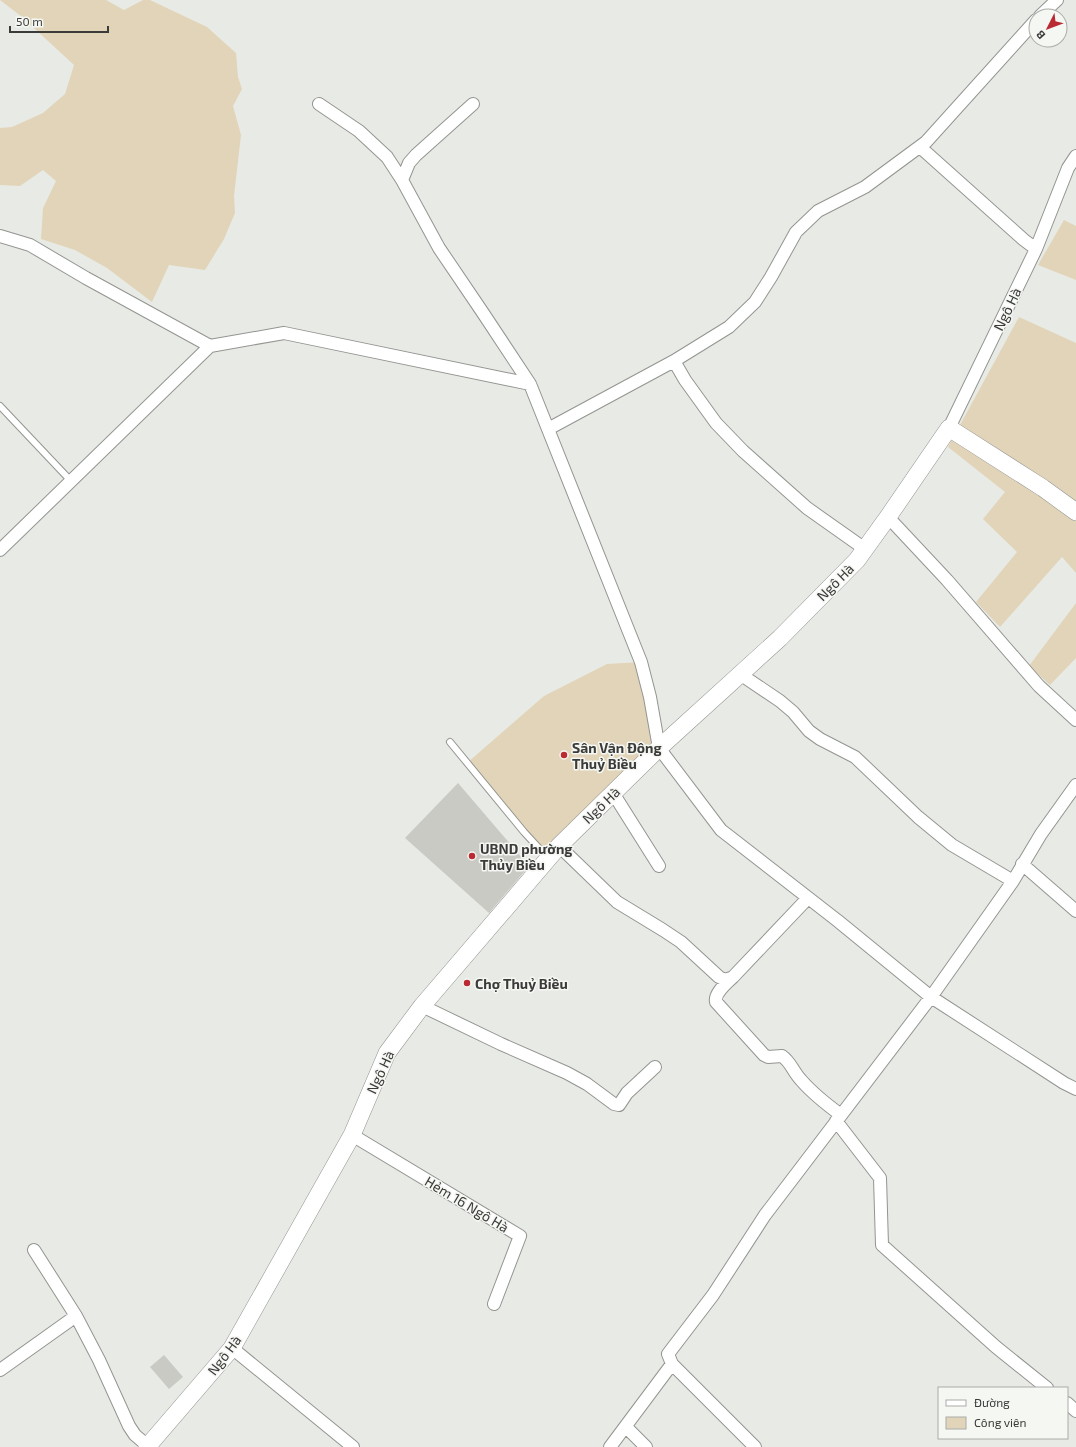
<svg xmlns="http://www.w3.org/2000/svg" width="1076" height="1447" font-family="'Exo 2',sans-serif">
  <rect width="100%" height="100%" fill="#e8eae5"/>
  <!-- green -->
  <path fill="#e2d4b9" d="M0,0H106L124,10L143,0H150L207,27L236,53L238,77L242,89L233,106L241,135L234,196L235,213L224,239L205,270L169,265L152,302L107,268L75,250L41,239L43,208L56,181L43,170L20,186L0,185V128L12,127L43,113L65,94L74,65L22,17Z
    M1064,220L1076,226V280L1038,265Z
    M1019,317L1076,343V573L1062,557L1000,627L976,602L1017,552L983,519L1005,492L948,447Z
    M1076,603V658L1050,685L1029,666Z
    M641,662L659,748L548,859L467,763L544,696L607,664Z"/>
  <!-- building -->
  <path fill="#cacac5" d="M458,783L529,866L489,913L405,838Z
    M164,1355L183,1377L169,1389L150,1367Z"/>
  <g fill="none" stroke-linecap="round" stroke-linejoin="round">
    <!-- lane casing -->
    <g stroke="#939591" stroke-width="8">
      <path id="lane" d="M0,406L71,481
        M450,742L524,832L547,857"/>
    </g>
    <!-- street casing -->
    <g stroke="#939591" stroke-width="14">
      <path id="street" d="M1040,16L1057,0
        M319,104L359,131L387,157L402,180L439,248L483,313L530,384
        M920,147L1024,240L1036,249
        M402,180L409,163L416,155L473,104
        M0,236L30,245L86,278L210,346
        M674,361L685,380L716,423L743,451L807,508L865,549
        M949,428L1036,249L1068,168L1076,156
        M548,429L674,361L729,327L755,302L771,277L796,232L818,211L865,187L926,142L1036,20
        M888,517L947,580L1039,686L1076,720
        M0,550L210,346L284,333L530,384L641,662L650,697L659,748L721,830L838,921L931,997L1064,1083L1076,1089
        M740,674L780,701L793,712L809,731L820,739L855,757L918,817L952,845L1013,881
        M613,793L659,866
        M559,846L617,902L663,930L681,942L719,977L725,980L733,977L808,898
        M1022,864L1076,911
        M733,977C727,983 714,993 716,1002L764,1055L768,1057L782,1056C791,1062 793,1072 801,1080C813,1094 826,1104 841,1115
        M422,1006L501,1044L567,1073L587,1084L614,1104L619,1105L627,1093L655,1067
        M836,1121L880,1178L882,1245L996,1347L1047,1388
        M352,1135L520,1236L494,1304
        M34,1250L76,1316L99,1360L129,1426L135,1435L148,1446
        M232,1348L353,1447
        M672,1364L755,1447
        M0,1370L76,1316
        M1067,1403L1076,1411
        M626,1427L646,1447
        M610,1447L672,1364L668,1354L713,1295L765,1215L931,997L1013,881L1041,834L1076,785"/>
    </g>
    <!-- secondary casing -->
    <g stroke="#939591" stroke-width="18">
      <path id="secondary" d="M147,1447L232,1348L352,1135L387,1053L422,1006L559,846L659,748L780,638L857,560L888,517L949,428L1043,488L1076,512"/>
    </g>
    <!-- lane -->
    <use href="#lane" stroke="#fff" stroke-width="6"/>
    <!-- street -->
    <use href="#street" stroke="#fff" stroke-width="12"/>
    <!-- secondary -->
    <use href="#secondary" stroke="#fff" stroke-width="17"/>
  </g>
  <!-- markers -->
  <g fill="#ba2a33" stroke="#f5f7f3" stroke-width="1.5">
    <circle cx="564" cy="755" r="4"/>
    <circle cx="472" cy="856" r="4"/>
    <circle cx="467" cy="983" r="4"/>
  </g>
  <g text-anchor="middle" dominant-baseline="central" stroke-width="3" stroke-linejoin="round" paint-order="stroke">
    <!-- street labels -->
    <g font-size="14" fill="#3b3b39" stroke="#f5f7f3">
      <text transform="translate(1007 309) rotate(-64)">Ngô Hà</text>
      <text transform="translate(835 582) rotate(-45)">Ngô Hà</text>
      <text transform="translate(601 805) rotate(-44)">Ngô Hà</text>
      <text transform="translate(380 1072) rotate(-65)">Ngô Hà</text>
      <text transform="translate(467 1204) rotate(31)">Hẻm 16 Ngô Hà</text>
      <text transform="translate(224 1355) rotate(-53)">Ngô Hà</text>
    </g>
    <!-- poi labels -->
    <g font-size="14" font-weight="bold" fill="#3b3b39" stroke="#f5f7f3" text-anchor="start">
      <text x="572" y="747">Sân Vận Động<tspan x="572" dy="16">Thuỷ Biều</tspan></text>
      <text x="480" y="848">UBND phường<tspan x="480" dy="16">Thủy Biều</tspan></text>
      <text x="475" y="983">Chợ Thuỷ Biều</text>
    </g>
  </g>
  <!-- legend -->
  <rect x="938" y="1387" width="130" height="52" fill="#f5f7f3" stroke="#abaca9"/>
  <rect x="946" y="1400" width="20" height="6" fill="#ffffff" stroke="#abaca9"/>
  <text x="974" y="1407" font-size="12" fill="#3b3b39">Đường</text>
  <rect x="946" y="1417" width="20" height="12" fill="#e2d4b9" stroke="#abaca9"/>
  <text x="974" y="1427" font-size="12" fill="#3b3b39">Công viên</text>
  <!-- north arrow -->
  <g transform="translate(1048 28) rotate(228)"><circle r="19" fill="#f5f7f3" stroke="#abaca9"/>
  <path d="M0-3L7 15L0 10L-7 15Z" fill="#ba2a33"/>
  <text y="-6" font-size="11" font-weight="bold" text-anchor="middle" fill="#3b3b39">B</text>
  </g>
  <!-- scale -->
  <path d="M10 26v6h98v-6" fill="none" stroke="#3b3b39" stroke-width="2"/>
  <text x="16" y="26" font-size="12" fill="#3b3b39" stroke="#f5f7f3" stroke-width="3" paint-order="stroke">50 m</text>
</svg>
